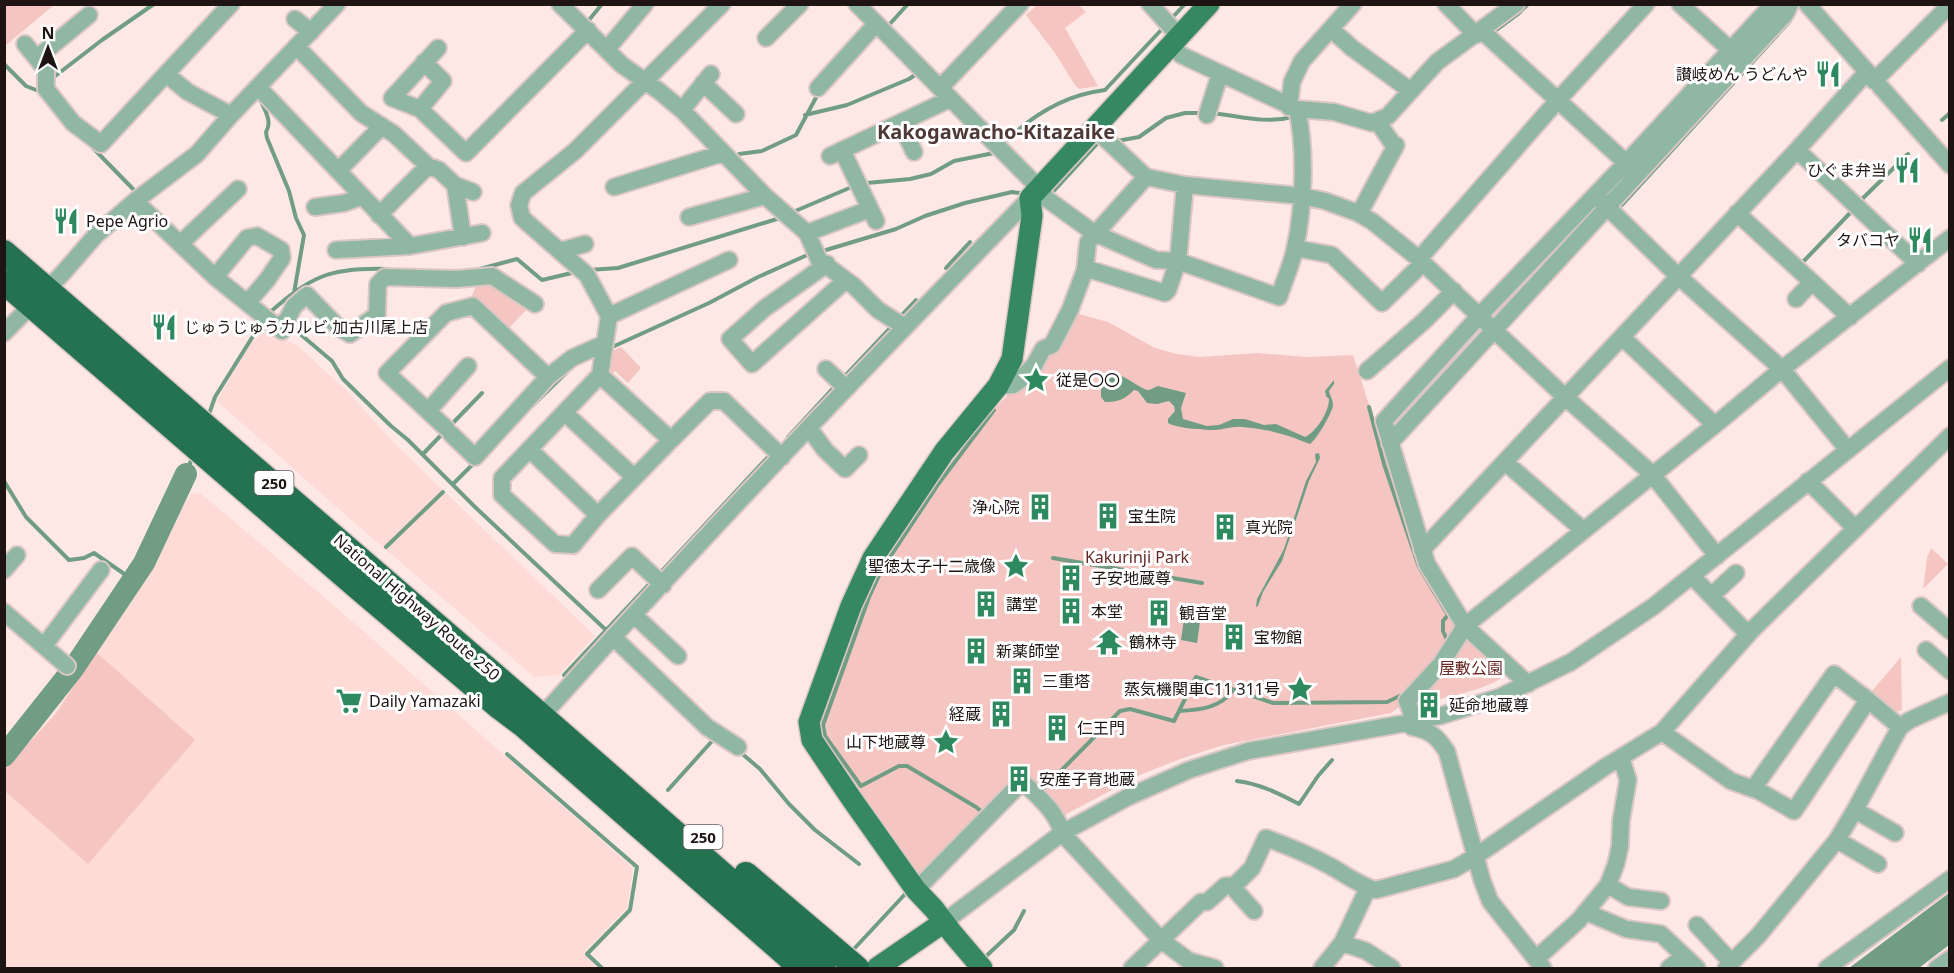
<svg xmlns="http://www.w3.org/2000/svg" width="1954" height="973" font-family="'Noto Sans','Noto Sans JP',sans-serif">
  <rect width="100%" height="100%" fill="#fee8e6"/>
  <!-- built -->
  <path fill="#fedbd7" d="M265,324L276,333L300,348L345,389L396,445L595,636L559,675L534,677L341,511L217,401L246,350Z
    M200,493L338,609L633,868L627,908L583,953L598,968H5L4,769L55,713L97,647L151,569L163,542L183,506L191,494Z"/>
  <!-- green -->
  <path fill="#f5c6c1" d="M5,4H54V5L5,46Z
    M1037,5H1079L1086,12L1065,28L1098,86L1079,89L1075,85L1055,53L1026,15Z
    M490,280L529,307L510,327H504L472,296L477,282Z
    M1079,314L1108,322L1155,348L1177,354L1200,357L1257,353L1307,357L1353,355L1421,565L1451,615L1457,633L1402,705L1391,713L1224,745L1180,759L1140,775L1063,816L1044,793L1022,775L918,877H912L819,732L823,715L870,588L878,573L940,480L991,409H994L1010,393L1073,316Z
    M621,347L641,368L628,383L615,371L612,375L609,373L610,352Z
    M1931,548L1948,564L1923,589L1927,558Z
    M1466,632L1507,673C1495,687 1459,694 1441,699L1433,694L1424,698L1422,692Z
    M96,652L195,740L88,864L5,791L4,770L56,714Z
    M1901,657L1902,710L1894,713L1872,691Z"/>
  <!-- water -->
  <path fill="#719d85" d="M1114,373C1124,375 1144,391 1149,390C1150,390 1157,386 1158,386L1186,393L1181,408L1183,419L1207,426L1219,425L1233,419H1245L1264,425L1276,424L1305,437C1316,432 1329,412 1329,399L1326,396L1325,391L1334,380V384L1329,391C1330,396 1333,399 1333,405C1332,414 1316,440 1310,444C1286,434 1268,429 1242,427C1232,426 1223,430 1214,430C1203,430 1176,428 1168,423V419L1175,411L1174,406L1169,401L1157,404L1147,403L1138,391L1134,390C1124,400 1118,402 1105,402L1101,397V384Z
    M1319,453L1320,458L1309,481L1282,561L1263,592L1258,606L1256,607L1257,599L1284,549L1306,481L1316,462L1315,454Z
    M1184,619L1200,622L1197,643L1181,640Z
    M1949,893V945L1919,968H1849Z"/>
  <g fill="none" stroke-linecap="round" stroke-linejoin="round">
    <!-- stream -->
    <path stroke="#719d85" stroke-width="4" d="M1171,19L1185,4
      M589,20L602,4
      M888,26L908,4
      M1491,34L1518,14L1528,4
      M4,64L26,86L41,92
      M50,80L102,40L154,4
      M259,97C264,109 273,121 266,132L267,138L289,191L296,218L304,235L294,293
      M1212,113C1240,116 1265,124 1293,117
      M805,115L847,105L909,79L918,73
      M1942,120L1950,113
      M1117,141L1139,137L1166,118L1185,113H1201
      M1004,143C1032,115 1065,95 1105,90L1163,28
      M93,148L135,191L132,194
      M739,154L762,151L796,135L819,92
      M867,183L910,179L931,174L954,161L994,153
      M1051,194L1097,144
      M1860,201L1908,154
      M1622,205L1790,21
      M793,212L854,186
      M826,250L896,229L925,216L965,203L1012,192L1026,194
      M1801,264L1852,211
      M946,268L970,242
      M476,270L517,259L542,280L576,272
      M589,270L618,268L780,218
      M268,314C311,276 330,267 388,269
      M899,318L916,300
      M293,328L332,361L343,379L391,426L408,440L475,507L606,630
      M610,348L709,303L758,277L805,256
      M842,379L892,326
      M532,406L567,372
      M1369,407L1384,464L1419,567L1448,615L1443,621V631L1448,642
      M208,417L215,397L263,320
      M449,427L482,393
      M788,437L836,385
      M423,454L444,432
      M186,474L193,455
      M4,481L26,517L69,560L84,558L94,553L133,580
      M453,484L475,462
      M386,547L443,492
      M1053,558L1202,583
      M659,574L767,458
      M564,675L652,581
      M1179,711C1199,710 1221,708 1233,690
      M740,752L760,769L789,804L815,830L859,864
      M507,754L637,867L630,910L587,954L602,968
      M1237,781C1260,784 1278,793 1299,804L1318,776L1332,760
      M1012,782L1022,773L1030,779
      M1036,784L1043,789L1120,711L1130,709L1174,721L1196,677L1273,703L1387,702L1404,694
      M668,790L713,740H718
      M981,814L982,812L976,807L907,766H899L861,786L825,736L823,725L869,597L882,569L939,483L994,410
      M853,950L908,891
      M982,960L1014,930L1024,911"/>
    <!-- river -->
    <path stroke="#719d85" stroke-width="22" d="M4,756L73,669L144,563L186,474"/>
    <!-- minor casing -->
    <g stroke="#dac6c4" stroke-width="20">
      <path id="minor" d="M560,4L622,65L659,91L682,110L765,196L807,233L819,260L854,286L878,310L905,327
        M722,4L575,151L523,193L519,205L522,218L587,275L609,316L600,375L671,440L710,401H724L782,457
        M857,4L1039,188L1047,199L1094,233L1156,260L1178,261L1279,297C1284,281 1292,264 1295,248C1304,209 1306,148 1297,109L1181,55L1172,45
        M1150,4L1179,36
        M1446,4L1476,35
        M1680,4L1737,56
        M1807,4L1950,165
        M295,19L311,32
        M1331,29L1352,48L1411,91
        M1482,31L1634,170
        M766,38L800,4
        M25,44L46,70V89L73,123L101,144L231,4
        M297,47L361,113L394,134L428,166L439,170L455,185L463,237
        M438,48L392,98L420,109L466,153L588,30
        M607,49L645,4
        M37,58L89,15
        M166,74L188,92L231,115
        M1874,81L1950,5
        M703,83L736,114
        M258,87L410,246
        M818,88L876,24
        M940,88L1020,4
        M1289,107L1292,82L1302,61L1353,4
        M420,109L443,81L424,62
        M1297,109L1334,112L1372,123L1388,116L1437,62L1516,4
        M682,110L711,74
        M1207,115L1220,74
        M1377,121L1395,147
        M901,124L914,152
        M1094,128L1146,177L1185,185L1302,196L1325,201L1358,213L1373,222L1419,259L1565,397L1652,474L1717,556
        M842,150L876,221
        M1797,150L1918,264
        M830,156L950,99
        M338,171L382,126
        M455,185L473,192
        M614,187L723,153
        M1600,200L1678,276L1782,369L1848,450
        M135,201L215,277L282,331
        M315,207L344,203L361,197
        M1737,213L1850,317
        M1359,214L1396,145
        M379,215L428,166
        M689,217L765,196
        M807,233L870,209
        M180,244L238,189
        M1295,248L1332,255L1382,303L1423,263
        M336,250L410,246L482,233
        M560,251L585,244
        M1419,259L1558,100L1646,4
        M827,264L765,308L730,339L752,364L846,280
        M1085,268L1165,293L1168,290L1178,261L1185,185
        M215,277L247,238L257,236L281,250L282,258L267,280L247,303
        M1796,299L1812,282
        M609,316L729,260
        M277,327L287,320L294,306L307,295L338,327L350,334L377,315L378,284L385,277L456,279L492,276L535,304
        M4,333L63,273L96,235L135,201L197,154L231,115L337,4
        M1622,337L1715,425
        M826,369L846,388
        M1367,371L1424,321L1454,291
        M600,375L502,478V495L555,544L573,545L598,515L671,440
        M998,386L1013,385L1019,381L1035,364L1043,349L1052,345L1070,310L1085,270L1088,242L1146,177
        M428,411L468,366
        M565,413L634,477
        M446,428L387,373L446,313L473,306L548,377
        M809,428L825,450L845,469L859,455
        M451,434L475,457L548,377L572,358L603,344
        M1390,443L1786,13L1790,4
        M530,450L598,515
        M1505,462L1583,530
        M1808,481L1855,528
        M1422,550L1797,150L1866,73
        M4,570L17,555
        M1692,576L1748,634
        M598,590L632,556L663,585
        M1711,596L1736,573
        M1921,606L1950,631
        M4,612L67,666
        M634,615L678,656
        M613,637L707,727L738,747
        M44,646L101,570
        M1926,650L1950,671
        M1528,684L1465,626L1427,564L1384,421L1480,315L1626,163L1773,4
        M533,721L542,716C700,539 865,368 1030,198
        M1662,732L1731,781L1759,791L1794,811L1868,700L1900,727
        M1753,789L1834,674L1868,700
        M1855,810L1895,833
        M1837,840L1878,864
        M1235,885L1236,891L1254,911
        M1608,885L1628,897L1661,901
        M916,890L1017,787L1026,785C1041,799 1057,813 1062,833L1161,940L1189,961L1215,968
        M1586,912L1626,929L1661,934L1697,968
        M944,922L1062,833L1128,797L1189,770L1248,751L1412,722L1440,716L1500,697L1571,662L1654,606L1950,368
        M1697,925L1732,963
        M1342,943L1366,951L1392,968
        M1537,958L1579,920L1608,885L1616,864L1620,846L1621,821L1628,780L1621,757
        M1132,968L1201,902H1207L1225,886L1235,885L1252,868L1266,838C1288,846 1310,855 1330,866C1345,874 1360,886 1376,890L1454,869L1476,856L1605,767L1662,732L1752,630L1950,436
        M1322,968L1342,943L1368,888
        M1543,968L1490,901L1482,880L1447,752C1437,736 1431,731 1412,727L1411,711L1407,701L1441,664L1465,626L1721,420L1782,369L1950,238
        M1669,968L1684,956
        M1726,968L1758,936L1837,840L1855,810L1900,727L1910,720L1950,702
        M1827,968L1950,879
        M1937,968L1950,959"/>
    </g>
    <!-- major casing -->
    <g stroke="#dac6c4" stroke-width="24">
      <path id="major" d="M877,968L944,922
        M982,968L953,934L934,909L916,890L851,798L812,740L809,722L851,606L873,558L944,452L998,386L1012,359L1032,216L1030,198L1209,4"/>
    </g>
    <!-- highway casing -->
    <g stroke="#dac6c4" stroke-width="27">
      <path id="highway" d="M4,252L542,716L749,897L824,968
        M4,282L358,588L500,708L524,726L801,968
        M746,874L857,968"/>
    </g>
    <!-- minor -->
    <use href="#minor" stroke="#8fb7a1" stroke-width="16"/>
    <!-- major -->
    <use href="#major" stroke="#358861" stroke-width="21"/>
    <!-- highway -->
    <use href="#highway" stroke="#24724f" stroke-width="24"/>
  </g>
  <!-- icons -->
  <defs>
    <g id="restaurant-bare" transform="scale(2.07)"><path d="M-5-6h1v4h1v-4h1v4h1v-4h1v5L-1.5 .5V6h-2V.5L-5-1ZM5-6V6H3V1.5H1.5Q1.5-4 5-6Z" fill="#2e895f" stroke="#fff" stroke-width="2.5" paint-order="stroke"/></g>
    <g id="sight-bare" transform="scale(2.07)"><path d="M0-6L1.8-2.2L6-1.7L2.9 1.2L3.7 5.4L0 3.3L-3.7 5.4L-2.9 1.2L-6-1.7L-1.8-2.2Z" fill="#2e895f" stroke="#fff" stroke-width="2.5" paint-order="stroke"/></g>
    <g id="building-bare" transform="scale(2.07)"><path d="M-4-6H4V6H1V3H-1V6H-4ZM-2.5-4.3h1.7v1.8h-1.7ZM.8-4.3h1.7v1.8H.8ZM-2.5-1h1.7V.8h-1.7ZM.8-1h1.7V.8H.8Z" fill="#2e895f" stroke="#fff" stroke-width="2.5" paint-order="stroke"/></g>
    <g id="temple-bare" transform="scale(2.07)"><path d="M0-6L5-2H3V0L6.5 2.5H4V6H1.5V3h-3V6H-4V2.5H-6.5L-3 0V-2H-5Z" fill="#2e895f" stroke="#fff" stroke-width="2.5" paint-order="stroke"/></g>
    <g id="supermarket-bare" transform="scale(2.07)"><path d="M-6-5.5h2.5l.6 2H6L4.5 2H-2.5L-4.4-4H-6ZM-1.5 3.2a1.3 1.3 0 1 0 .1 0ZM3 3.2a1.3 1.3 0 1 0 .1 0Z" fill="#2e895f" stroke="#fff" stroke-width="2.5" paint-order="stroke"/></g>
  </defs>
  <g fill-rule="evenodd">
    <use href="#restaurant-bare" x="1828" y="74"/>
    <use href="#restaurant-bare" x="1907" y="170"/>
    <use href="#restaurant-bare" x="66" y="221"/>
    <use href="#restaurant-bare" x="1920" y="240"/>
    <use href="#restaurant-bare" x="164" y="327"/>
    <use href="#sight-bare" x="1036" y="380"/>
    <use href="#building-bare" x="1040" y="507"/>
    <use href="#building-bare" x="1108" y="516"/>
    <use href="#building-bare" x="1225" y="527"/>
    <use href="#sight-bare" x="1016" y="566"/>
    <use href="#building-bare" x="1071" y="578"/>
    <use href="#building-bare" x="986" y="604"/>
    <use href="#building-bare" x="1071" y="611"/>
    <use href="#building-bare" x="1159" y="613"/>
    <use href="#building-bare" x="1234" y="637"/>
    <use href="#temple-bare" x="1109" y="642"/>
    <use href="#building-bare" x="976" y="651"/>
    <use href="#building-bare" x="1022" y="681"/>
    <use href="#sight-bare" x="1300" y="689"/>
    <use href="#supermarket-bare" x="349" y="701"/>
    <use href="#building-bare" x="1429" y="705"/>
    <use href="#building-bare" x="1001" y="714"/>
    <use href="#building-bare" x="1057" y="728"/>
    <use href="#sight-bare" x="946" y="742"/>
    <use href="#building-bare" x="1019" y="779"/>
  </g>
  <g text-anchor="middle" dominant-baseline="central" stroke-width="6" stroke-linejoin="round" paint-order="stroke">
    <!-- shield labels -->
    <g fill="#fff" stroke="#615a5a" stroke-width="1.5">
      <rect x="254.5" y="471" width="39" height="24" rx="4.5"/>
      <rect x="683.5" y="825" width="39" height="24" rx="4.5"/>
    </g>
    <g font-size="15" font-weight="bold" fill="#1d1413">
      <text x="274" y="483">250</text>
      <text x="703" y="837">250</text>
    </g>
    <!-- poi labels -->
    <g font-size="16" fill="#1d1413" stroke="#fff" text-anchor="start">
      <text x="1808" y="74" text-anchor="end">讃岐めん うどんや</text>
      <text x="1887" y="170" text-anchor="end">ひぐま弁当</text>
      <text x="86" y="221">Pepe Agrio</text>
      <text x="1900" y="240" text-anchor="end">タバコヤ</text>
      <text x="184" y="327">じゅうじゅうカルビ 加古川尾上店</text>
      <text x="1056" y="380">従是〇〇</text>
      <text x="1020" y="507" text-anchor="end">浄心院</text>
      <text x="1128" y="516">宝生院</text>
      <text x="1245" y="527">真光院</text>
      <text x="996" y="566" text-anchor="end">聖徳太子十二歳像</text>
      <text x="1091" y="578">子安地蔵尊</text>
      <text x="1006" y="604">講堂</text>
      <text x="1091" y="611">本堂</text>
      <text x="1179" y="613">観音堂</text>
      <text x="1254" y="637">宝物館</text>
      <text x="1129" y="642">鶴林寺</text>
      <text x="996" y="651">新薬師堂</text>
      <text x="1042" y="681">三重塔</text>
      <text x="1280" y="689" text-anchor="end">蒸気機関車C11 311号</text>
      <text x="369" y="701">Daily Yamazaki</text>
      <text x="1449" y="705">延命地蔵尊</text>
      <text x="981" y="714" text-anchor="end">経蔵</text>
      <text x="1077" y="728">仁王門</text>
      <text x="926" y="742" text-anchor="end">山下地蔵尊</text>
      <text x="1039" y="779">安産子育地蔵</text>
    </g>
    <!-- park labels -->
    <g font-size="16" fill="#662925" stroke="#fff">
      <text x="1137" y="557">Kakurinji Park</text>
      <text x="1471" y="668">屋敷公園</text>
    </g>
    <!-- street labels -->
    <g font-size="16" fill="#1d1413" stroke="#fff">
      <text transform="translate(417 607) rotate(41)">National Highway Route 250</text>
    </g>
    <!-- quarter labels -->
    <g font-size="20" font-weight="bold" fill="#4e3937" stroke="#fff">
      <text x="996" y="131">Kakogawacho-Kitazaike</text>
    </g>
  </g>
  <!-- border -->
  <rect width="1954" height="973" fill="none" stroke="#1d1413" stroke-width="12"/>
  <!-- north arrow -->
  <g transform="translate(48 48)" stroke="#ffffff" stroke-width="4.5" paint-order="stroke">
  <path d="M0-4.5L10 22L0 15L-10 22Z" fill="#1d1413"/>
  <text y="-9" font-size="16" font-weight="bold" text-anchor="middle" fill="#1d1413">N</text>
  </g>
</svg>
